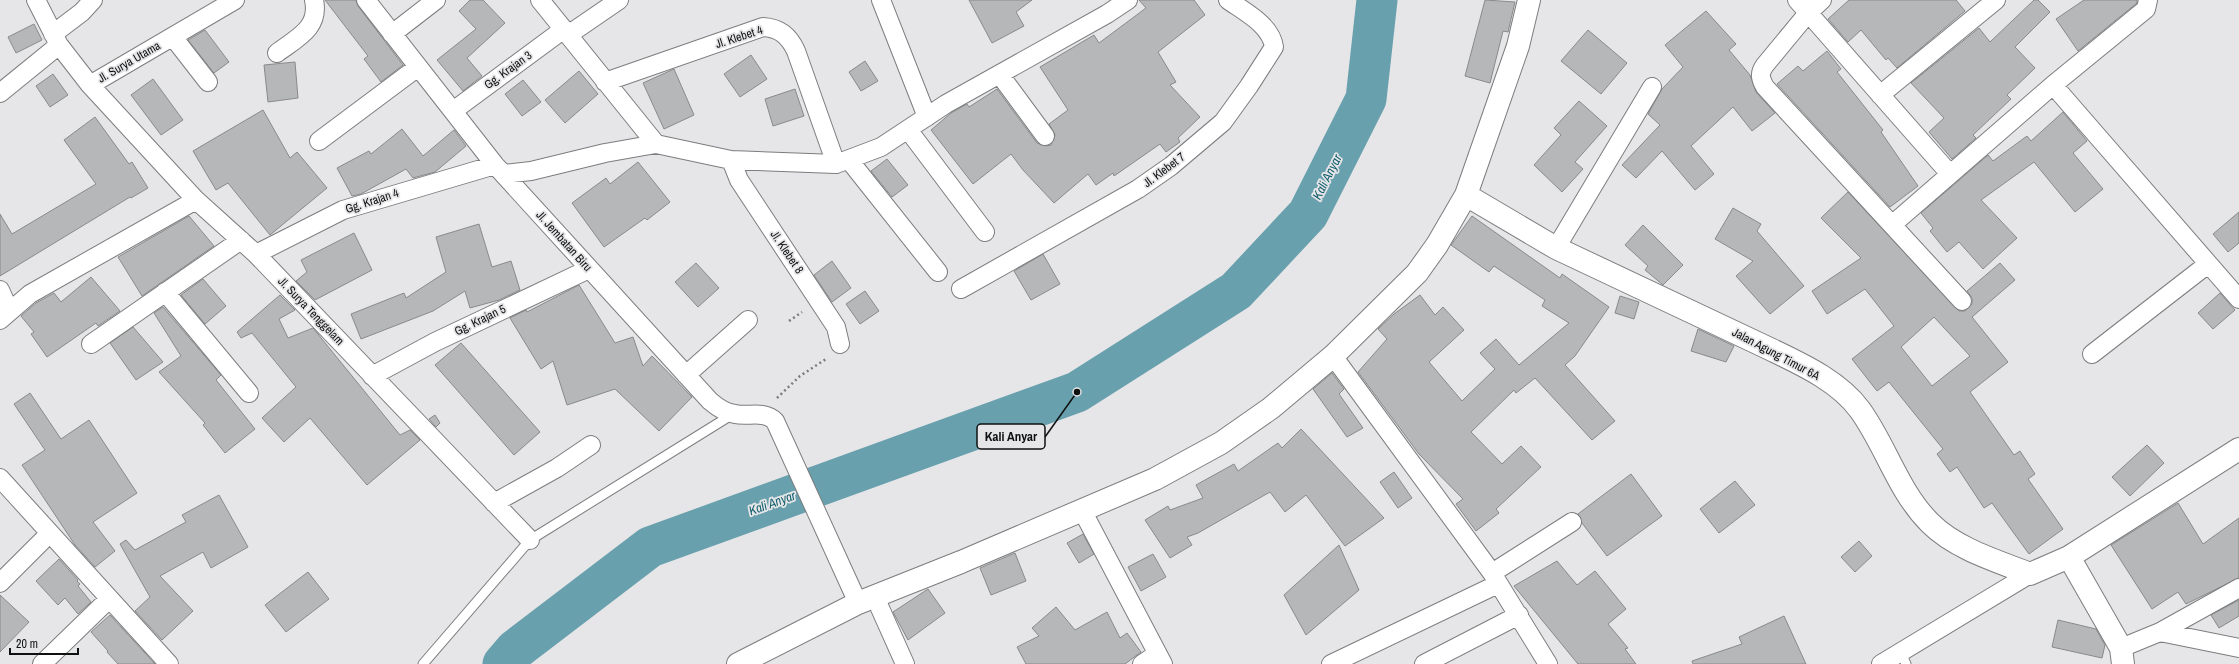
<svg xmlns="http://www.w3.org/2000/svg" width="2239" height="664" font-family="'Archivo Narrow',sans-serif">
  <rect width="100%" height="100%" fill="#e6e6e8"/>
  <g fill="none" stroke-linecap="round" stroke-linejoin="round">
    <!-- river -->
    <path stroke="#68a0ad" stroke-width="41" d="M503,664L515,650L650,547L1077,392L1236,291L1308,214L1366,99L1377,0"/>
  </g>
  <!-- building -->
  <path fill="#b6b7b8" stroke="#898a8b" fill-rule="evenodd" d="M325,0H356L358,6L403,65L381,82L364,59L368,56Z
    M470,0H483L505,23L467,58L482,76L463,91L437,60L476,29L459,11Z
    M969,0H1032L1016,12L1024,26L992,43Z
    M1139,0H1194L1205,15L1158,52L1176,82L1170,85L1200,117L1178,138L1180,142L1166,152L1160,144L1114,176L1113,173L1096,185L1088,174L1054,203L1023,170L1011,154L973,184L931,130L951,113L967,104L969,107L997,89L1037,143L1046,146L1051,145L1055,135L1049,124L1068,110L1040,67L1094,35L1099,43L1146,8Z
    M1485,0L1515,2L1508,32L1503,31L1490,83L1465,76Z
    M1849,0H1956L1965,11L1897,68L1888,58L1886,60L1861,30L1848,42L1828,19Z
    M2034,0H2038L2050,12L2015,47L2035,68L2007,95L2011,99L1973,135L1976,138L1952,159L1929,132L1944,118L1911,83L1979,28L1990,42Z
    M2084,0H2137V3L2078,51L2056,19Z
    M1706,11L1736,44L1729,50L1750,75L1756,92L1775,113L1752,131L1733,107L1691,146L1714,174L1695,190L1662,151L1636,178L1622,165L1660,125L1648,114L1662,89L1683,67L1665,45Z
    M34,24L42,40L16,53L8,37Z
    M205,30L229,62L214,73L188,40Z
    M1588,30L1627,63L1601,94L1561,61Z
    M1827,51L1841,69L1837,72L1883,130L1881,132L1918,186L1890,207L1777,84L1798,66L1803,71Z
    M751,55L767,79L740,97L724,74Z
    M865,61L878,81L861,91L849,72Z
    M295,62L298,98L268,102L264,65Z
    M674,69L694,115L664,129L643,83Z
    M579,71L598,94L565,123L545,100Z
    M53,74L68,95L50,107L36,86Z
    M153,79L183,120L161,135L131,95Z
    M523,80L541,102L522,116L505,94Z
    M795,89L804,116L773,126L765,99Z
    M1579,101L1607,126L1575,162L1583,169L1562,192L1534,165L1561,135L1554,128Z
    M263,110L290,158L297,152L327,188L270,235L228,183L216,190L193,151Z
    M2063,112L2087,141L2073,153L2103,189L2075,212L2034,162L1981,200L2017,238L1983,269L1959,242L1947,252L1930,231L1933,228L1921,213L1988,155L1993,161L2027,136L2031,141Z
    M95,117L129,164L132,162L148,188L131,198L130,197L0,276V214L12,234L96,184L64,140Z
    M402,129L423,156L454,130L466,146L435,172L413,178L406,169L361,194L352,196L337,168L369,151L371,154Z
    M887,159L908,185L892,197L871,171Z
    M638,162L670,202L647,220L645,218L604,247L572,203L606,178L610,184Z
    M1848,192L1959,311H1965L1972,304V298L1967,291L2000,263L2015,280L1972,317L2008,362L1970,392L2014,455L2020,451L2035,474L2028,479L2063,529L2029,554L1992,503L1984,508L1957,467L1950,472L1937,454L1943,449L1889,382L1877,391L1852,359L1894,326L1865,289L1827,314L1812,291L1861,258L1821,218ZM1934,317L1970,356L1932,386L1901,347Z
    M1733,208L1761,224L1757,231L1804,286L1770,314L1736,276L1753,261L1715,239Z
    M2239,212V243L2228,252L2213,234Z
    M189,216L214,246L142,296L118,257Z
    M1472,216L1560,278L1562,274L1609,307L1575,356L1565,365L1615,421L1592,440L1535,378L1516,393L1514,390L1471,432L1502,464L1521,446L1541,467L1496,509L1499,513L1476,531L1456,504L1463,499L1419,454L1358,372L1387,339L1378,329L1394,314L1420,295L1435,315L1443,307L1464,330L1429,362L1462,401L1495,369L1480,353L1496,339L1519,365L1569,323L1542,306L1545,300L1494,266L1489,272L1451,245Z
    M479,224L492,267L511,261L520,290L499,300L470,308L465,291L433,311L361,339L351,314L404,293L406,298L446,272L436,237Z
    M1643,225L1683,265L1663,285L1645,270L1648,266L1625,245Z
    M354,233L372,270L315,300L296,281L307,272L301,260Z
    M1043,254L1060,284L1031,300L1014,271Z
    M832,261L851,288L832,302L814,275Z
    M696,263L719,288L698,307L675,282Z
    M91,277L120,311L98,326L96,323L47,357L31,334L34,332L21,316L36,303L54,293L61,302Z
    M203,279L226,306L205,324L181,295Z
    M579,285L615,343L633,337L643,366L652,356L692,397L659,431L615,389L567,405L553,361L541,369L510,318L526,310L527,312Z
    M865,291L879,311L860,324L846,304Z
    M2220,293L2235,310L2213,329L2198,313Z
    M280,295L295,310L279,319L288,338L313,328L400,435L410,430L420,440L367,485L310,418L284,442L262,418L296,387L252,333L241,338L237,332Z
    M1620,296L1639,302L1634,319L1615,313Z
    M163,307L221,375L216,380L255,429L225,453L203,425L205,423L159,372L181,356L154,313Z
    M133,327L163,362L136,380L110,343Z
    M1698,329L1734,346L1726,362L1691,351Z
    M461,343L540,432L514,455L435,365Z
    M1332,373L1344,389L1339,394L1363,428L1347,437L1313,389Z
    M30,393L61,439L89,420L137,493L93,522L115,551L95,567L75,545L22,465L45,450L14,404Z
    M435,415L440,423L436,427L429,419Z
    M1301,429L1384,518L1345,546L1306,495L1285,512L1270,492L1198,533L1187,537L1192,545L1170,558L1145,520L1168,506L1170,510L1203,498L1196,485L1234,464L1238,471L1278,443L1282,448Z
    M2147,445L2164,463L2130,496L2112,477Z
    M1394,472L1412,498L1398,508L1380,482Z
    M1631,474L1662,516L1607,556L1582,523L1578,514Z
    M1735,481L1755,505L1719,533L1700,509Z
    M219,495L248,547L211,568L203,552L160,576L193,611L162,640L135,611L150,597L120,544L126,540L135,550L186,522L182,515Z
    M2178,503L2203,544L2239,518V578L2186,604L2178,592L2152,609L2111,545Z
    M1083,534L1094,554L1079,563L1067,543Z
    M1859,541L1872,556L1855,572L1841,557Z
    M1339,545L1359,590L1306,635L1284,595Z
    M1015,553L1026,581L991,595L980,568Z
    M1153,554L1166,577L1141,591L1128,567Z
    M59,559L78,580L77,581L80,584L78,586L91,602L78,614L65,598L58,605L36,581Z
    M1557,561L1577,585L1595,571L1626,609L1608,624L1628,648L1625,649L1636,664H1578L1514,586Z
    M308,572L329,599L286,632L265,605Z
    M928,589L945,613L908,640L893,612Z
    M0,595L29,622L0,652Z
    M2239,600V616L2219,628L2211,615Z
    M1056,607L1075,630L1107,612L1120,638L1127,633L1141,652L1125,664H1026L1017,647L1039,636L1032,628Z
    M110,615L155,664H118L107,652L108,651L91,632Z
    M1784,616L1806,664H1693L1692,661L1742,644L1739,637Z
    M2058,620L2096,629L2105,645L2102,658L2052,647Z"/>
  <g fill="none" stroke-linecap="round" stroke-linejoin="round">
    <!-- lane casing -->
    <g stroke="#7c7d7e" stroke-width="11">
      <path id="lane" d="M1901,652L1906,664
        M423,664L530,540L733,414"/>
    </g>
    <!-- street casing -->
    <g stroke="#7c7d7e" stroke-width="20">
      <path id="street" d="M36,0L59,45L90,85L235,0
        M366,0L495,165L710,401C717,407 725,413 735,414C748,417 764,410 775,421L858,603
        M540,0L656,144
        M881,0L927,117
        M1797,0L1950,174
        M1822,0L1808,13L1765,65C1759,73 1760,78 1765,87L1962,301
        M53,34L82,12L93,0
        M392,34L436,0
        M568,35L619,0
        M173,37L208,82
        M277,53C297,38 320,28 314,0
        M1000,75L1045,136
        M605,82L763,27C780,28 789,36 796,51L836,164
        M90,85L196,200L256,254L530,540
        M2053,85L2239,299
        M0,93L59,45
        M1880,95L1996,0
        M453,111L564,29
        M909,131L985,232
        M319,141L418,67
        M731,160L739,180L836,327L840,344
        M849,160L938,272
        M503,174L531,171L605,153L656,144L731,160L836,164L881,147L946,104L1107,14L1128,0
        M1893,224L2053,85L2146,9L2148,0
        M1556,248L1652,87
        M256,254L343,210L495,165
        M961,289L1138,189L1171,166L1223,122L1249,86L1274,47C1271,25 1245,12 1228,0
        M0,290L9,310
        M165,292L249,393
        M0,320L30,294L196,200
        M91,344L241,240
        M2092,354L2208,264
        M1333,356L1492,573L1548,664
        M686,375L748,320
        M372,376L435,342L589,269
        M0,478L169,664
        M494,503L557,468L591,445
        M1083,512L1163,664
        M1492,573L1572,522
        M0,583L50,533
        M875,597L905,664
        M2160,632L2239,648
        M2121,648L2160,632L2239,588
        M42,664L109,599
        M1142,664L1157,654
        M1331,664L1498,584
        M1424,664L1519,615
        M1881,664L2030,574"/>
    </g>
    <!-- secondary casing -->
    <g stroke="#7c7d7e" stroke-width="24">
      <path id="secondary" d="M1466,195L1556,248L1770,349C1801,364 1839,381 1860,410C1886,446 1898,491 1930,523C1956,549 1997,561 2030,574L2069,557L2239,449
        M2069,557L2121,648L2123,664
        M738,664L858,603L961,562L1155,479L1221,443L1271,408L1333,356L1417,273L1437,245L1466,195L1518,46L1529,0"/>
    </g>
    <!-- path -->
    <path stroke="#7a7b7c" stroke-width="2.5" stroke-dasharray="2 3" stroke-linecap="butt" d="M789,321L802,312
      M777,398L800,376L826,359"/>
    <!-- lane -->
    <use href="#lane" stroke="#fff" stroke-width="9"/>
    <!-- street -->
    <use href="#street" stroke="#fff" stroke-width="18"/>
    <!-- secondary -->
    <use href="#secondary" stroke="#fff" stroke-width="22"/>
  </g>
  <g text-anchor="middle" dominant-baseline="central" stroke-width="3.5" stroke-linejoin="round" paint-order="stroke">
    <!-- street labels -->
    <g font-size="12" fill="#0f1010" stroke="#e6e6e8">
      <text transform="translate(739 37) rotate(-18)">Jl. Klebet 4</text>
      <text transform="translate(129 62) rotate(-30)">Jl. Surya Utama</text>
      <text transform="translate(508 70) rotate(-36)">Gg. Krajan 3</text>
      <text transform="translate(1164 170) rotate(-37)">Jl. Klebet 7</text>
      <text transform="translate(372 201) rotate(-18)">Gg. Krajan 4</text>
      <text transform="translate(564 241) rotate(48)">Jl. Jembatan Biru</text>
      <text transform="translate(787 252) rotate(56)">Jl. Klebet 8</text>
      <text transform="translate(311 311) rotate(46)">Jl. Surya Tenggelam</text>
      <text transform="translate(480 320) rotate(-26)">Gg. Krajan 5</text>
      <text transform="translate(1776 354) rotate(28)">Jalan Agung Timur 6A</text>
    </g>
    <!-- water labels -->
    <g font-size="13" font-style="italic" fill="#115f6d" stroke="#e6e6e8">
      <text transform="translate(1327 177) rotate(-63)">Kali Anyar</text>
      <text transform="translate(772 503) rotate(-20)">Kali Anyar</text>
    </g>
  </g>
  <!-- callouts -->
  <path fill="none" stroke="#0f1010" stroke-width="1.5" d="M1077 392L1045 437"/>
  <circle fill="#0f1010" stroke="#e6e6e8" stroke-width="1.5" cx="1077" cy="392" r="4"/>
  <rect fill="#e6e6e8" stroke="#0f1010" stroke-width="1.5" x="977" y="424" width="68" height="25" rx="4"/>
  <g font-size="13" text-anchor="middle" font-weight="bold" fill="#0f1010">
    <text x="1011" y="441">Kali Anyar</text>
  </g>
  <!-- scale -->
  <path d="M10 648v6h68v-6" fill="none" stroke="#0f1010" stroke-width="2"/>
  <text x="16" y="648" font-size="12" fill="#0f1010" stroke="#e6e6e8" stroke-width="3" paint-order="stroke">20 m</text>
</svg>
